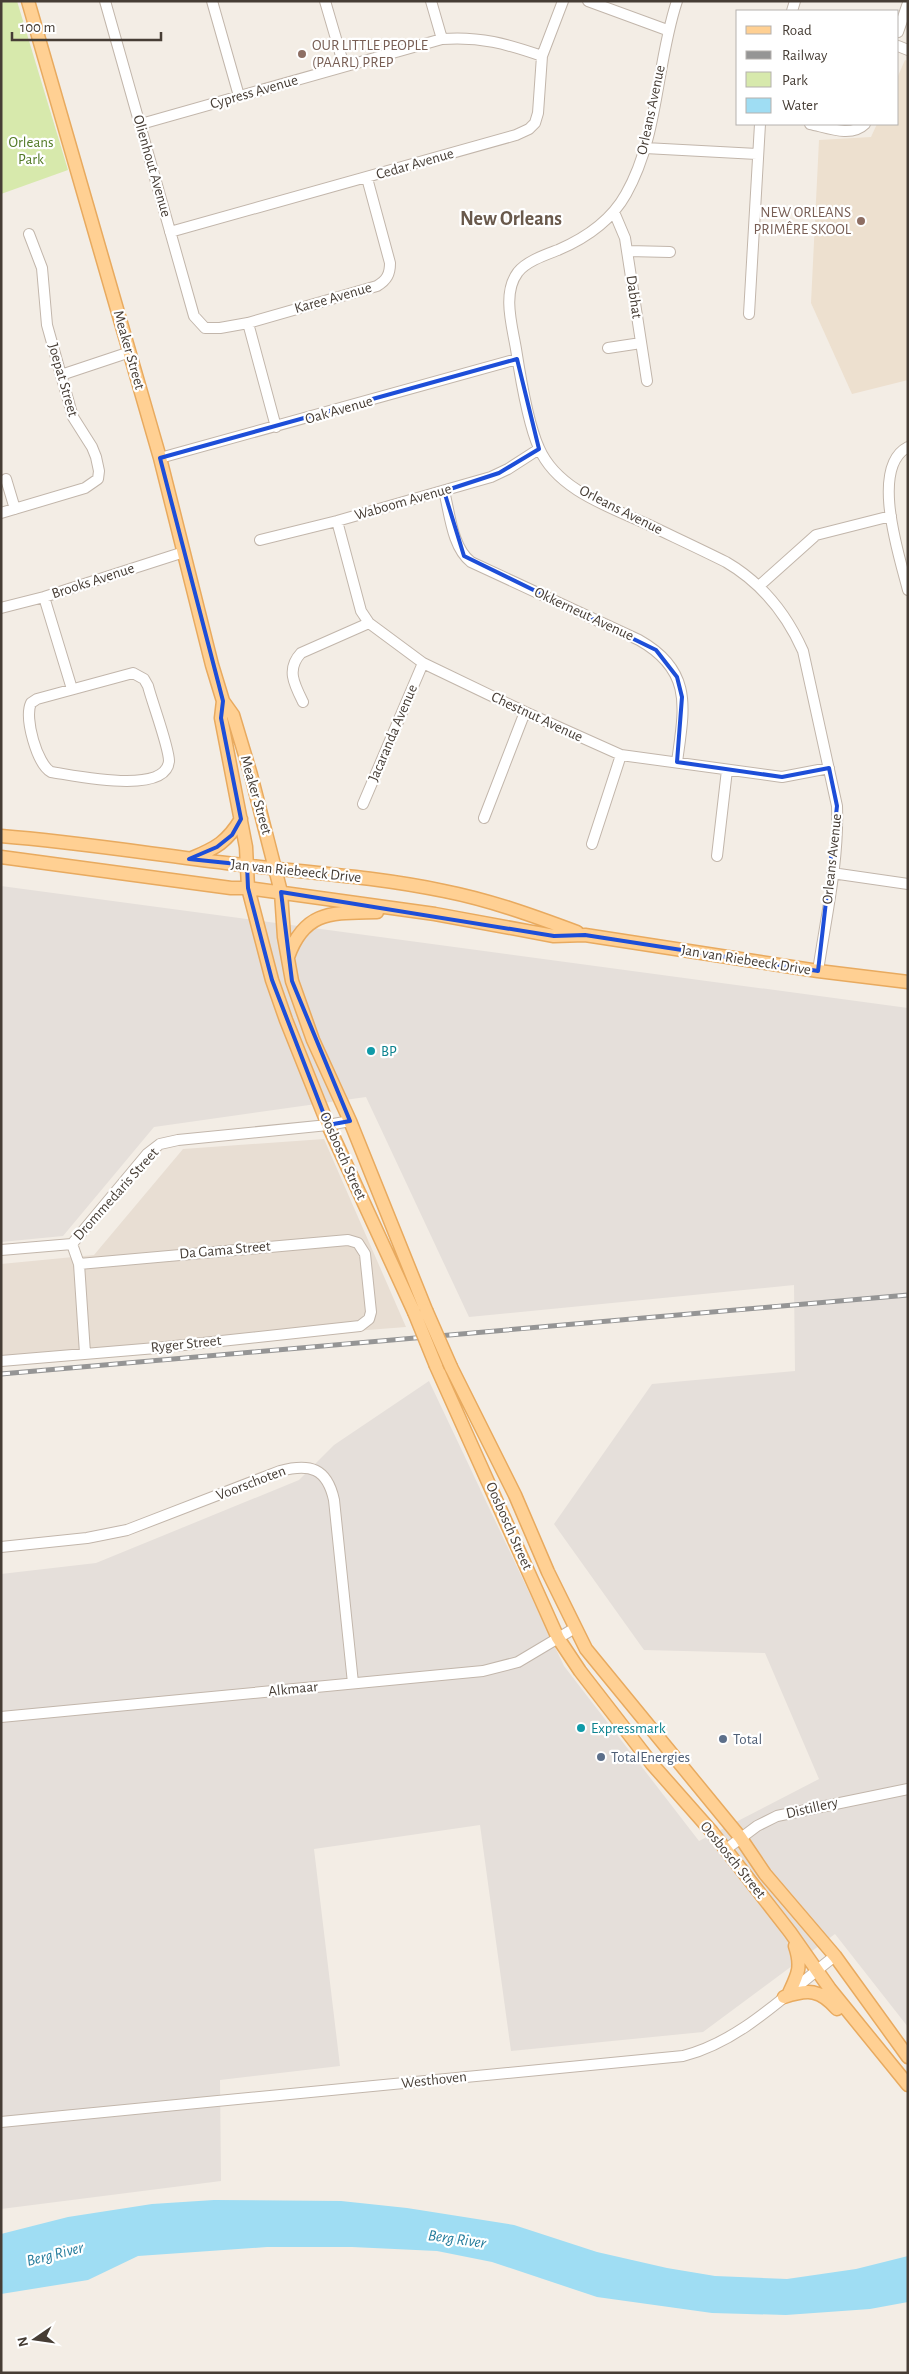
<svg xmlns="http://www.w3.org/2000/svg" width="909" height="2374" font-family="'Alegreya Sans',sans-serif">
  <rect width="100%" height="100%" fill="#f3ede5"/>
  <!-- residential -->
  <path fill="#e8ded3" d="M324,1139L406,1327L1,1358V1264L94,1255L183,1149Z"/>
  <!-- industrial -->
  <path fill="#e5dfda" d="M1,886L908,1008V2027L835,1934L703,2032L511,2051L480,1825L314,1849L340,2066L220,2080L221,2181L1,2209V1574L96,1563L299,1480L334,1445L429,1381L564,1666L699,1841L819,1779L765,1653L644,1650L554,1524L652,1384L795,1371L794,1285L469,1317L366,1097L154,1127L63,1236L1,1242Z"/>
  <!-- education -->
  <path fill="#ede0cf" d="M905,60L908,61V380L852,394L811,303L819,140L871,137L877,124H898V76Z"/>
  <!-- green -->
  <path fill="#d7e9ac" d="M1,1H17L68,170L1,194Z"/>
  <!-- water -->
  <path fill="#9fddf3" d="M214,2200L341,2201L407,2208L514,2225L597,2252L667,2268L715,2276L787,2279L856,2269L908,2256V2302L870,2309L786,2315L712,2313L597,2297L492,2262L437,2251L352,2247H267L138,2256L88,2280L1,2294V2234L68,2217L152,2204Z"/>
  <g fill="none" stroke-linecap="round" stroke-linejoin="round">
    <!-- minor casing -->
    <g stroke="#c2b6ab" stroke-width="12">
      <path id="minor" d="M105,1L194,316L205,328H220L248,323L377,286C387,280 390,274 390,263L367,178
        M212,1L239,96
        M325,1L344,66
        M431,1L442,39
        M588,1L667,30
        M677,1C656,64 659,136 626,194C611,221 586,238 558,250C545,255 527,261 518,272C502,293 512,325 516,349C520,375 528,424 539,448C557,490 610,507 647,524C674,537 700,549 726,562C762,583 786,613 803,651L837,806C839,861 826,917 818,971
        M792,11L795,1
        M898,32L908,3
        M898,46L908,50
        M141,124L442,39C480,36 507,44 542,56
        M810,124C826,127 851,138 865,124
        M645,148L757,154
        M614,212L625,238L647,381
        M170,232L516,135L529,129L535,123L538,113L542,56L563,1
        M628,251L670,252
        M749,314L760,124
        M248,323L276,427
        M608,348L641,343
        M61,375L130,352
        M908,447C869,467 900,558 908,590
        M160,458L517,359
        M6,479L15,509
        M444,491C450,514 452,547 471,562L639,640C694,671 684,709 677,762
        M1,513L85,488L98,479L99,471L96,457L92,447L73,417L61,375L47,325L42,268L29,234
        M337,521L361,611L369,623L423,663L525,712L621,755L782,777L829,768
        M260,540L337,521L491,477L508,469L539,449
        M759,586L816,535L891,516
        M44,597L72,689
        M1,608L44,597L184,552
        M133,673L144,679L148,686C152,702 169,747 169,761C166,796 73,775 51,772C37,764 24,718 31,703L37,699Z
        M303,702C294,684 286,669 301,653L369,623
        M363,804L423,663
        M484,818L525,712
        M592,844L621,755
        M717,856L727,770
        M832,873L908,884
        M72,1244L79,1264L85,1353
        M1,1250L72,1244L147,1154L160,1144L178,1140L328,1125L350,1121
        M1,1361L156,1348L360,1326L369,1319L371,1312L365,1254L358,1243L348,1240L79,1264
        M1,1547L87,1538L127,1530L280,1471C310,1463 327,1468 334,1500L353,1683
        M1,1717L483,1671L518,1662L575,1628
        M725,1850L757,1826L777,1816L908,1789
        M1,2122L683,2056C742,2041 788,1992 835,1956"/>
    </g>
    <!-- major casing -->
    <g stroke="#e8aa5f" stroke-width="15">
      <path id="major" d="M28,1L160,458L212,665L223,701L233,715L251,775L281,892L284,937L292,981L313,1040L350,1121L426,1310
        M223,701L221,718L246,847L248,888L272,980L286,1020L328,1125L414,1312
        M1,836C77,842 151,854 226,863C299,872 373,876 444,891C490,900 534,916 577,932
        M1,857L231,888H248L435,914L554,936L585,935L818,971L908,982
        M192,858C216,848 227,842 241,819
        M288,957C305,909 334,913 377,912
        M436,1366L558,1638L580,1671L652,1764L712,1832L790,1932L830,1989L908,2085
        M451,1367L515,1495L548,1572L586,1649L740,1837L765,1874L835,1956L908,2057
        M789,1993C798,1974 802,1967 795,1946
        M784,1997C808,1989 820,1989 837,2009"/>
    </g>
    <!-- minor -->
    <use href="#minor" stroke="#fff" stroke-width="10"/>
    <!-- major -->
    <use href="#major" stroke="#ffd093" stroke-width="12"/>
    <!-- rail casing -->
    <g stroke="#959595" stroke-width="5">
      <path id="rail" d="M1,1374L908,1295"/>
    </g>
    <!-- rail -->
    <use href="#rail" stroke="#fff" stroke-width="3" stroke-dasharray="9" stroke-linecap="butt"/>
    <!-- major-bridge casing -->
    <g stroke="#e8aa5f" stroke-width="15" stroke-linecap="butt">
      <path id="major-bridge" d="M426,1310L451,1367
        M414,1312L436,1366"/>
    </g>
    <!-- major-bridge -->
    <use href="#major-bridge" stroke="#ffd093" stroke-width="12"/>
  </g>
  <!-- marked area -->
  <path fill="none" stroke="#1d4ed8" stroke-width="4" stroke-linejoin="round" d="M517,359L539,449L499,473L444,491L464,556L656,650L677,677L682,697L677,762L782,777L829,768L837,806L818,971L585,935L554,936L281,892L292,981L350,1121L328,1125L272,980L248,888L247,865L189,859L217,847L232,835L241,819L221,718L223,701L160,458Z"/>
  <!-- markers -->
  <g fill="#8d6e63" stroke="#fff" stroke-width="2">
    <circle cx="302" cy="54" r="5"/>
    <circle cx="861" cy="221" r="5"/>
  </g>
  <g fill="#0f9aa8" stroke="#fff" stroke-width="2">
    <circle cx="371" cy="1051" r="5"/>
    <circle cx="581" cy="1728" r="5"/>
  </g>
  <g fill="#5c6f8a" stroke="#fff" stroke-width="2">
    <circle cx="723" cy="1739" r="5"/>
    <circle cx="601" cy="1757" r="5"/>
  </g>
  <g text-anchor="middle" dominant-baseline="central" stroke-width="4.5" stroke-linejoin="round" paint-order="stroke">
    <!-- education labels -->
    <g font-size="15" fill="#785e54" stroke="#fff" text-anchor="start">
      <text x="312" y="45">OUR LITTLE PEOPLE<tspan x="312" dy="17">(PAARL) PREP</tspan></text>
      <text x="851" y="212" text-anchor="end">NEW ORLEANS<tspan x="851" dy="17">PRIMÊRE SKOOL</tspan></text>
    </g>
    <!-- street labels -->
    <g font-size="15" fill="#463d35" stroke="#fff">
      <text transform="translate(254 92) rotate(-16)">Cypress Avenue</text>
      <text transform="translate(651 110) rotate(-78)">Orleans Avenue</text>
      <text transform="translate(415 164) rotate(-16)">Cedar Avenue</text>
      <text transform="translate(152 166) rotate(74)">Olienhout Avenue</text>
      <text transform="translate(634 297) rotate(82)">Dabhat</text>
      <text transform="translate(333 298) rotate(-16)">Karee Avenue</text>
      <text transform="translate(129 350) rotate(74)">Meaker Street</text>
      <text transform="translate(63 380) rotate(74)">Joepat Street</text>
      <text transform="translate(339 410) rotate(-16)">Oak Avenue</text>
      <text transform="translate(403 502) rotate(-16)">Waboom Avenue</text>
      <text transform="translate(621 510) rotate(27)">Orleans Avenue</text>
      <text transform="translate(93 581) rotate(-18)">Brooks Avenue</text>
      <text transform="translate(584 614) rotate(25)">Okkerneut Avenue</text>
      <text transform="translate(537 717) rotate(25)">Chestnut Avenue</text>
      <text transform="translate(393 733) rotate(-67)">Jacaranda Avenue</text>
      <text transform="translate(256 795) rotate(74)">Meaker Street</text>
      <text transform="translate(832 859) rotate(-84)">Orleans Avenue</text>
      <text transform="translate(296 871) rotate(6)">Jan van Riebeeck Drive</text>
      <text transform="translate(746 960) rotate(9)">Jan van Riebeeck Drive</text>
      <text transform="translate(343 1156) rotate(66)">Oosbosch Street</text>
      <text transform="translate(116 1194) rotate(-48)">Drommedaris Street</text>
      <text transform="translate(225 1250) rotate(-5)">Da Gama Street</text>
      <text transform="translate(186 1344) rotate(-6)">Ryger Street</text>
      <text transform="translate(251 1483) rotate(-21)">Voorschoten</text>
      <text transform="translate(509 1526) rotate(66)">Oosbosch Street</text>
      <text transform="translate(293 1689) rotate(-6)">Alkmaar</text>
      <text transform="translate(812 1808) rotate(-13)">Distillery</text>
      <text transform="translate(733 1860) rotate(51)">Oosbosch Street</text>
      <text transform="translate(434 2080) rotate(-6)">Westhoven</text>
    </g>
    <!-- park labels -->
    <g font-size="15" fill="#527a26" stroke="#fff">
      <text x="31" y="142">Orleans<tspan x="31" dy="17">Park</tspan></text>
    </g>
    <!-- culture labels -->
    <g font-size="15" fill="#0d838f" stroke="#fff" text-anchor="start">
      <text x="381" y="1051">BP</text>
      <text x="591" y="1728">Expressmark</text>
    </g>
    <!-- service labels -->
    <g font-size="15" fill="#4e5e75" stroke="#fff" text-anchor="start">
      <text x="733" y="1739">Total</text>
      <text x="611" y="1757">TotalEnergies</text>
    </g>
    <!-- water labels -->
    <g font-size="16" font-style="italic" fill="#267d9d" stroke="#fff">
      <text transform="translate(457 2239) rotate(8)">Berg River</text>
      <text transform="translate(55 2254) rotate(-14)">Berg River</text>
    </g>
    <!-- district labels -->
    <g font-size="20" font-weight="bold" fill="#69594b" stroke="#fff">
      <text x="511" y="219">New Orleans</text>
    </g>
  </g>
  <!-- border -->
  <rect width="909" height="2374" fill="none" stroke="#463d35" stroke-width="5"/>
  <!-- legend -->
  <rect x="736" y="10" width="162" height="115" fill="#ffffff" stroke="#b5b1ae"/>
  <rect x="746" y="26" width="25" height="8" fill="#ffd093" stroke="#b5b1ae"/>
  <text x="782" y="35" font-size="15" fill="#463d35">Road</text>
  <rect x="746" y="51" width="25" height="8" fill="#959595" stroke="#b5b1ae"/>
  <text x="782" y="60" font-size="15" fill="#463d35">Railway</text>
  <rect x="746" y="72" width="25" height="15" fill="#d7e9ac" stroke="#b5b1ae"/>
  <text x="782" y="85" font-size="15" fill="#463d35">Park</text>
  <rect x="746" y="98" width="25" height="15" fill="#9fddf3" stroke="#b5b1ae"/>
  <text x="782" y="110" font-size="15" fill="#463d35">Water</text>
  <!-- north arrow -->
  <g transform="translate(35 2339) rotate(257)" stroke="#ffffff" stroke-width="4" paint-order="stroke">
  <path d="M0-4L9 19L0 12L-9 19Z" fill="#463d35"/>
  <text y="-8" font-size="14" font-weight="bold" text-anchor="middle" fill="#463d35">N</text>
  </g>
  <!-- scale -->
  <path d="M12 32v8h149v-8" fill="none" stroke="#463d35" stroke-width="2.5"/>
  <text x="20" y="32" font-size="15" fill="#463d35" stroke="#ffffff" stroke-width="4" paint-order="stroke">100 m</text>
</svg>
